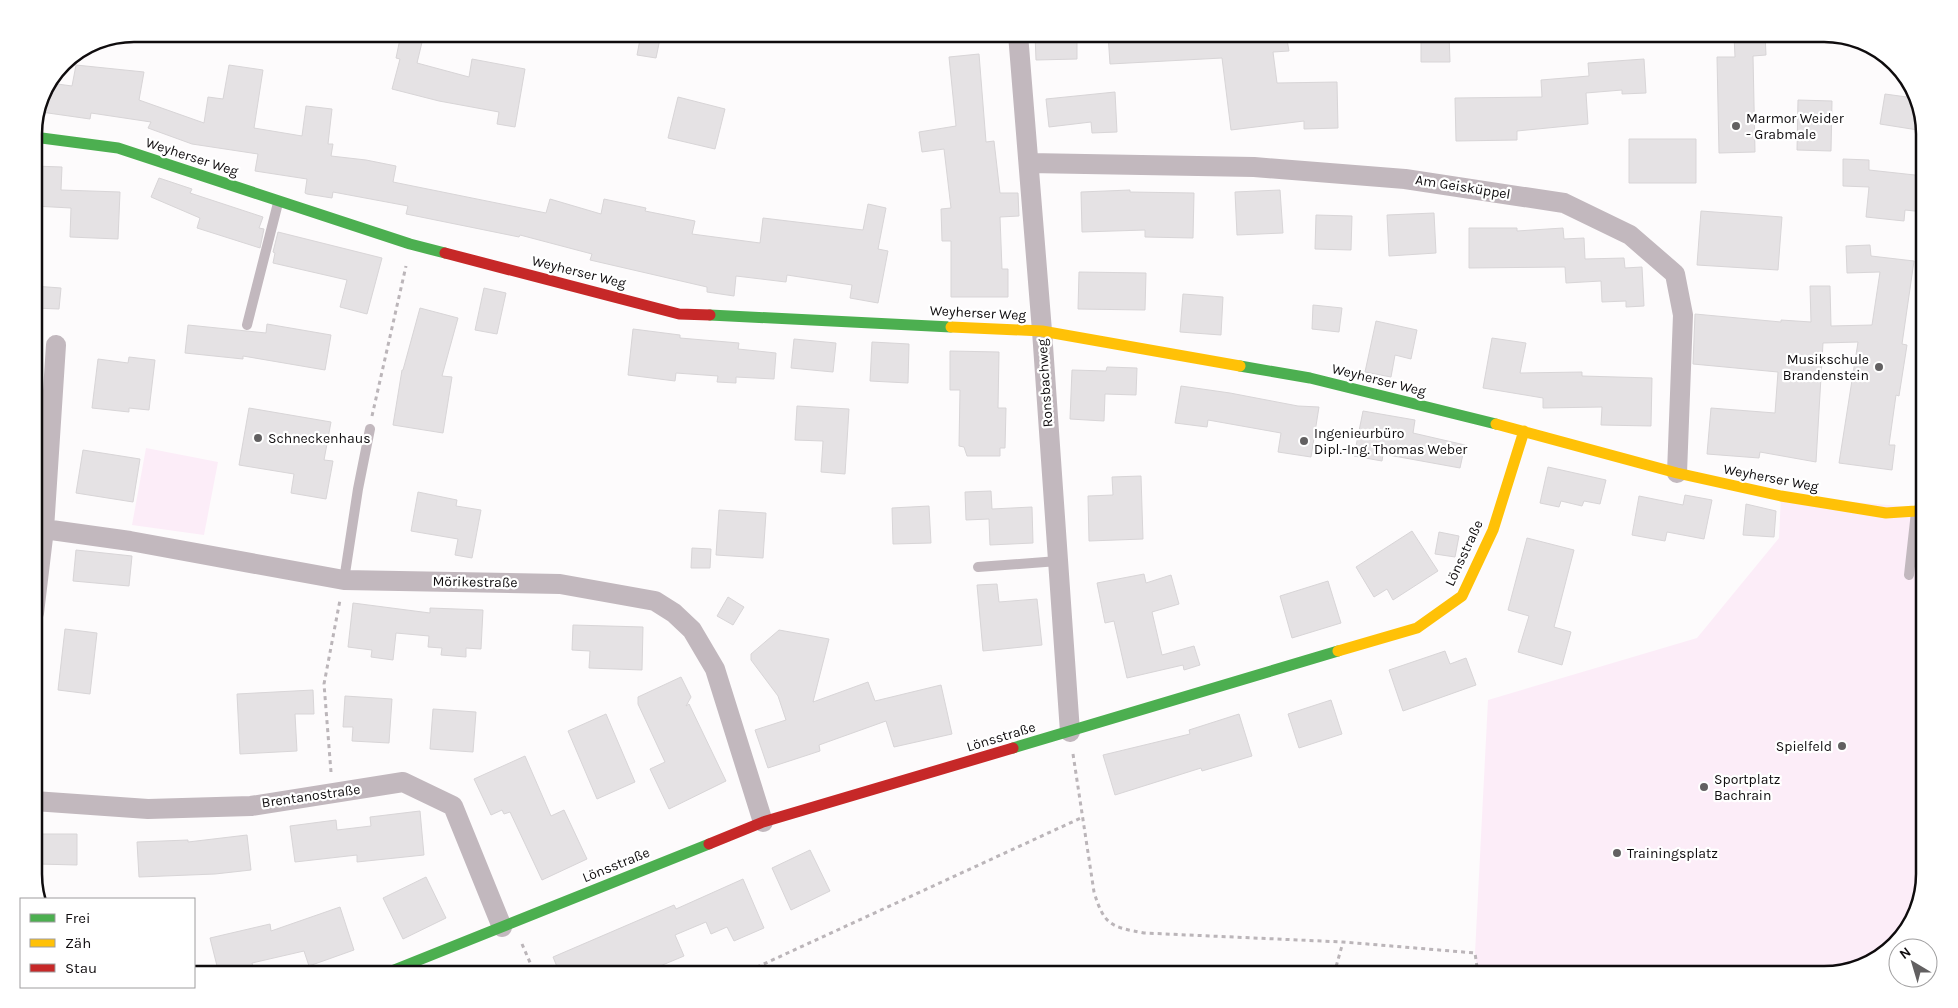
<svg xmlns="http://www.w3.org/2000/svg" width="1958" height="1008" font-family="Karla,sans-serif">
  <rect width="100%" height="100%" fill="#fdfbfc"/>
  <!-- green -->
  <path fill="#fcedf8" d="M146,448L218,462L204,535L132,525Z
    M1781,496L1924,508V873L1914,918L1874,961L1829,973L1791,974H1478L1475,953L1488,700L1697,638L1779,538Z"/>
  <!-- building -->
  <path fill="#e5e2e4" stroke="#d8d5d7" d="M401,34H424L417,63L469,77L472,59L525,69L515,127L497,124L499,112L439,101L392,89L400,59L396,58Z
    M641,34H661L656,58L637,55Z
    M1035,34H1077V59L1036,60Z
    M1108,34H1286L1289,51L1273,52L1277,83L1337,82L1338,128L1304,129V121L1231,130L1222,58L1110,64Z
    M1421,34H1449L1450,62H1421Z
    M1765,34L1766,55L1753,56L1755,152L1719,153L1717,57H1735L1734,35Z
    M979,54L986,142L994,141L1000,193H1018L1019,216L1000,217L1002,269H1008V297H951V241H942L941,209L951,208L944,149L922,152L919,132L956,126L949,57Z
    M1644,59L1646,93L1622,94V90L1586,93L1588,124L1517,131V140L1456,141L1455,98L1542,97L1541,80L1589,76L1588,63Z
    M76,65L144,72L139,100L204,123L208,97L223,99L229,65L263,70L254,128L302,136L306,106L332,109L328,144H333L331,156L366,160L396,166L393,182L546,213L550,199L601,214L604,199L646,208L645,211L695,221L692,234L760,243L763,218L863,230L868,204L886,208L878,249L888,251L878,303L850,298L852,285L787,275L786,282L736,276L734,296L707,292V287L590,260L592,254L520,235L519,237L406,214L408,206L333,192L332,198L307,194L305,193L307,179L255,171L258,154L192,144L148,128L151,122L91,113L90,119L41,112L43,93L50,83L72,86Z
    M1115,92L1117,132L1092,133L1091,122L1049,127L1046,99Z
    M1885,94L1914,98L1924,131L1880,124Z
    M678,97L725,109L715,149L668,138Z
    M1798,100L1832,101L1831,151L1797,150Z
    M1629,139H1696V183H1629Z
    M1843,159L1869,160V170L1924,176V212L1905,210L1904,221L1866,217L1869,187L1843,186Z
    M34,166L62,167L61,190L120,192L118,239L70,237L71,208L34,206Z
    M159,178L192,189L190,193L263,217L259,228L264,229L260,248L197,228L200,218L151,197Z
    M1130,190V192L1194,193L1193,238L1145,237V230L1082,232L1081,192Z
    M1280,190L1283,233L1237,235L1235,192Z
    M1701,211L1782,217L1778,270L1697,265Z
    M1434,213L1436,253L1389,256L1387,215Z
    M1316,215L1352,216L1351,250L1315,249Z
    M1469,228H1517V231L1563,228L1564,239L1584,238L1585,259L1624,258L1625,268L1642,267L1644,306L1626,307V301L1602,302L1601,281L1566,283L1565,267L1469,268Z
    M278,232L382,258L367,314L340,307L347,280L273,263L275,253L273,252Z
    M1870,245L1871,256L1914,261L1902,344L1907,345L1899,396L1896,395L1889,445H1895L1892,470L1839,463L1858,342L1823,343L1816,462L1760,452L1759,458L1707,454L1711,408L1775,413L1778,372L1693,364L1695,314L1781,322V320L1811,322L1810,286H1830L1831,326L1872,325L1880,272L1847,273L1846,246Z
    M1079,272L1146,273L1145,310L1078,309Z
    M34,286L61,288L59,309L34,308Z
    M484,288L506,293L497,334L475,330Z
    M1183,294L1223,297L1221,335L1180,332Z
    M1313,305L1342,308L1339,332L1312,329Z
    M420,308L458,318L442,376L452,377L443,433L393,425L402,370H403Z
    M1376,321L1417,330L1411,359L1395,355L1391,377L1365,372Z
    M267,324L331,335L325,370L243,356V359L185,353L188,325L266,333Z
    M633,329L680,335V338L739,343L738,349L776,353L774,379L736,377V383L717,382L718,376L676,373L675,381L628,375Z
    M1492,338L1526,343L1520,373L1582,372V376L1652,378L1651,426L1601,425L1602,407L1543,408V398L1483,388Z
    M794,339L836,343L833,372L791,368Z
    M872,342L909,344L908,383L870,381Z
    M950,351L999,352L998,408H1006L1005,448H1000V456H967L964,447L959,446L960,390H950Z
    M129,357L155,360L149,410L129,408V412L92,408L98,359L128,363Z
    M1107,367L1137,368L1136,395L1105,394L1104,421L1070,419L1072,370L1106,371Z
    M1181,386L1230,393L1298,406L1319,407L1311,457L1278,452L1281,433L1208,420L1207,427L1175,423Z
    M797,406L849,409L845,474L821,472L823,441L795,440Z
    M249,408L331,422L324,460L333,461L326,499L291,493L294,474L239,465Z
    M1363,411L1415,420L1413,433L1465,445L1460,468L1383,454L1382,461L1354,456Z
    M83,450L140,459L133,502L76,493Z
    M1548,467L1606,480L1600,504L1584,501L1582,506L1561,501L1559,507L1540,503Z
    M1141,476L1143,539L1089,541L1088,496L1113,495L1112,477Z
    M991,491L992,509L1032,507L1033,543L990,545L989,519L966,520L965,492Z
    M418,492L457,500L456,506L481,510L472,558L455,555L458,539L411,531Z
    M1685,495L1712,500L1704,539L1667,532L1665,541L1632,535L1639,496L1683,505Z
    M1746,504L1776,511L1774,537L1743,535Z
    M929,506L931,543L893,544L892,508Z
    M719,510L766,513L763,558L716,555Z
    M1412,531L1438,571L1393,600L1387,589L1374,597L1356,567Z
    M1439,532L1459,536L1455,557L1435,554Z
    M1527,538L1574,550L1554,627L1571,632L1562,665L1518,652L1529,616L1508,610Z
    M692,548L711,549L710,568H691Z
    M76,550L132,556L129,586L73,581Z
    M1144,574L1146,583L1171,575L1179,604L1152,612L1162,655L1194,646L1200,665L1184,670L1183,665L1127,678L1114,621L1105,623L1097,583Z
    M1328,581L1341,623L1292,638L1280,596Z
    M997,584L999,602L1037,599L1042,645L983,651L977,585Z
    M728,597L744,607L733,625L717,616Z
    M353,603L430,613V608L483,610L481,649L466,648V657L441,655L442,648L428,647L429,636L396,633L393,660L371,657L372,650L348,647Z
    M573,625L643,627L642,670L589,668L590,651L572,650Z
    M65,629L97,633L90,694L58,690Z
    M779,630L829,639L813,702L868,682L875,701L941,685L952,734L894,747L886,721L819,745L820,751L768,768L755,730L786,720L778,696L751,660V654Z
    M1445,651L1450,664L1466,658L1476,685L1403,711L1389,670Z
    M681,677L691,697L686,706L689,704L726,781L669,809L650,769L665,762L638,704V697Z
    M313,690L314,714H295L297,751L240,754L237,694Z
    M345,696L392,699L389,743L352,741L353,727H343Z
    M1331,700L1342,734L1299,748L1288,714Z
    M433,709L476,712L473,752L430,749Z
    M606,714L635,782L597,799L568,731Z
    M1239,714L1252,756L1202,771L1201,768L1115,795L1103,755L1190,734L1189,730Z
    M525,756L551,816L564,810L587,859L542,880L510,812L504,814L502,810L491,815L474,779Z
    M420,811L424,855L357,862V855L295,862L290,826L336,820L337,830L371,826L370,817Z
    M38,834H77V865L38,864Z
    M247,835L251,870L215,874L139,877L137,842L188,840V842Z
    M810,850L830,891L791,910L772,868Z
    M426,877L446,918L403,939L383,898Z
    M743,879L764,928L734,941L727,927L711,934L706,922L675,935L684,956L641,974H560L553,957L674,905L676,909Z
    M340,907L354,950L309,966L304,951L252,963L254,971L242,974H229L227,968L218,970L210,938L270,924L271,931Z"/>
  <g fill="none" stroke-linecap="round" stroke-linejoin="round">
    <!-- path -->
    <path stroke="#bbb5b9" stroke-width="3" stroke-dasharray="4 4" stroke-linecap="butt" d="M372,416L406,266
      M1073,754L1094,892C1104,925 1111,927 1144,933L1343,942L1475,953L1478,974
      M331,772L324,684L340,600
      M522,944L535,974
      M742,974L1083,817
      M1334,974L1343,942
      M1791,974L1829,973"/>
    <!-- lane -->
    <path stroke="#c2b8be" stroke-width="10" d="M247,325L278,203
      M978,567L1058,561
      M1909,575L1916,512
      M344,580L358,489L370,429"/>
    <!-- street -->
    <path stroke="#c2b8be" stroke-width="20" d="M1018,34L1042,331L1070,732
      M1029,163L1254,167L1405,179L1564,203L1630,235L1675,274L1683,315L1677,473
      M44,529L130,541L344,580L560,584L655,601L674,613L692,630L715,669L763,822
      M34,613L44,529L56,345
      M34,801L148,809L251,806L403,782L453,806L502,927"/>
    <!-- fast -->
    <path stroke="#4caf50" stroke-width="11" d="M34,137L118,148L410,244L445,253
      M710,315L951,327
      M1240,366L1310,378L1496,424
      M1013,748L1338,651
      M384,974L709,844"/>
    <!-- slow -->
    <path stroke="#ffc107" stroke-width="11" d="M951,327L1042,331L1240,366
      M1496,424L1677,473L1781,496L1886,513L1916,511L1924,508
      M1338,651L1417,628L1462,596L1493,530L1524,431"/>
    <!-- jam -->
    <path stroke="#c62828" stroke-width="11" d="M445,253L679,314L710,315
      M709,844L763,822L1013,748"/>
  </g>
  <!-- markers -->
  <g fill="#626061" stroke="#fff" stroke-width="2">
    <circle cx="1736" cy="126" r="5"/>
    <circle cx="1879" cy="367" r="5"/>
    <circle cx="258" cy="438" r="5"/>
    <circle cx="1304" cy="441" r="5"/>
    <circle cx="1842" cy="746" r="5"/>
    <circle cx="1704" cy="787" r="5"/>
    <circle cx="1617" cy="853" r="5"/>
  </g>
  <g text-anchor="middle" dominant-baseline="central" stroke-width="4.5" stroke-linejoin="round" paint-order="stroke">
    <!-- poi labels -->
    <g font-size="14" fill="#0f0c0e" stroke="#fff" text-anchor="start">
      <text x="1746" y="118">Marmor Weider<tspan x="1746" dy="16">- Grabmale</tspan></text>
      <text x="1869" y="359" text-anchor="end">Musikschule<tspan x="1869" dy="16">Brandenstein</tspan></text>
      <text x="1314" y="433">Ingenieurbüro<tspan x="1314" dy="16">Dipl.-Ing. Thomas Weber</tspan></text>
      <text x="268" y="438">Schneckenhaus</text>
      <text x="1832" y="746" text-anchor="end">Spielfeld</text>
      <text x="1714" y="779">Sportplatz<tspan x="1714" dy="16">Bachrain</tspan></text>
      <text x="1627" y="853">Trainingsplatz</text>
    </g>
    <!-- street labels -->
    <g font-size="14" fill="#0f0c0e" stroke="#fff">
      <text transform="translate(192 157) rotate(18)">Weyherser Weg</text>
      <text transform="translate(1463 187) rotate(9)">Am Geisküppel</text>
      <text transform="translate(579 272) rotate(14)">Weyherser Weg</text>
      <text transform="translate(978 313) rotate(3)">Weyherser Weg</text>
      <text transform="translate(1379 380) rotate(14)">Weyherser Weg</text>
      <text transform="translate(1045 383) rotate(-94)">Ronsbachweg</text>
      <text transform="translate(1771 478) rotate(11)">Weyherser Weg</text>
      <text transform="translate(1464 553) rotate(-65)">Lönsstraße</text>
      <text transform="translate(475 582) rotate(1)">Mörikestraße</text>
      <text transform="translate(1001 737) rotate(-17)">Lönsstraße</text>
      <text transform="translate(311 796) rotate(-8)">Brentanostraße</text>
      <text transform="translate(616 865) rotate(-22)">Lönsstraße</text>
    </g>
  </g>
  <!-- crop -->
  <path d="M0 0H1958V1008H0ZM134 42H1824A92 92 0 0 1 1916 134V874A92 92 0 0 1 1824 966H134A92 92 0 0 1 42 874V134A92 92 0 0 1 134 42Z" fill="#fff" fill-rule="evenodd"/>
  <path fill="none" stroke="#0f0c0e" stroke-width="2.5" d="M134 42H1824A92 92 0 0 1 1916 134V874A92 92 0 0 1 1824 966H134A92 92 0 0 1 42 874V134A92 92 0 0 1 134 42Z"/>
  <!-- legend -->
  <rect x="20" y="898" width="175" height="90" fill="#ffffff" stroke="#9f9e9f"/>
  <rect x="30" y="914" width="25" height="8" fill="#4caf50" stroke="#9f9e9f"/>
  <text x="65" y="923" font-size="15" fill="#0f0c0e">Frei</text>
  <rect x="30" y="939" width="25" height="8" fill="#ffc107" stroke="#9f9e9f"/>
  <text x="65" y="948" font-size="15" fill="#0f0c0e">Zäh</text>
  <rect x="30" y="964" width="25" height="8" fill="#c62828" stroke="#9f9e9f"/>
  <text x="65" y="973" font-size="15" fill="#0f0c0e">Stau</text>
  <!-- north arrow -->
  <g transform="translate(1913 963) rotate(322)"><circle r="24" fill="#ffffff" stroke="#9f9e9f"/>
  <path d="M0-4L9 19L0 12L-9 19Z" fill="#626061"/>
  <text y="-8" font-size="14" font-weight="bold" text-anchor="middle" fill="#0f0c0e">N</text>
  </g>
</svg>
